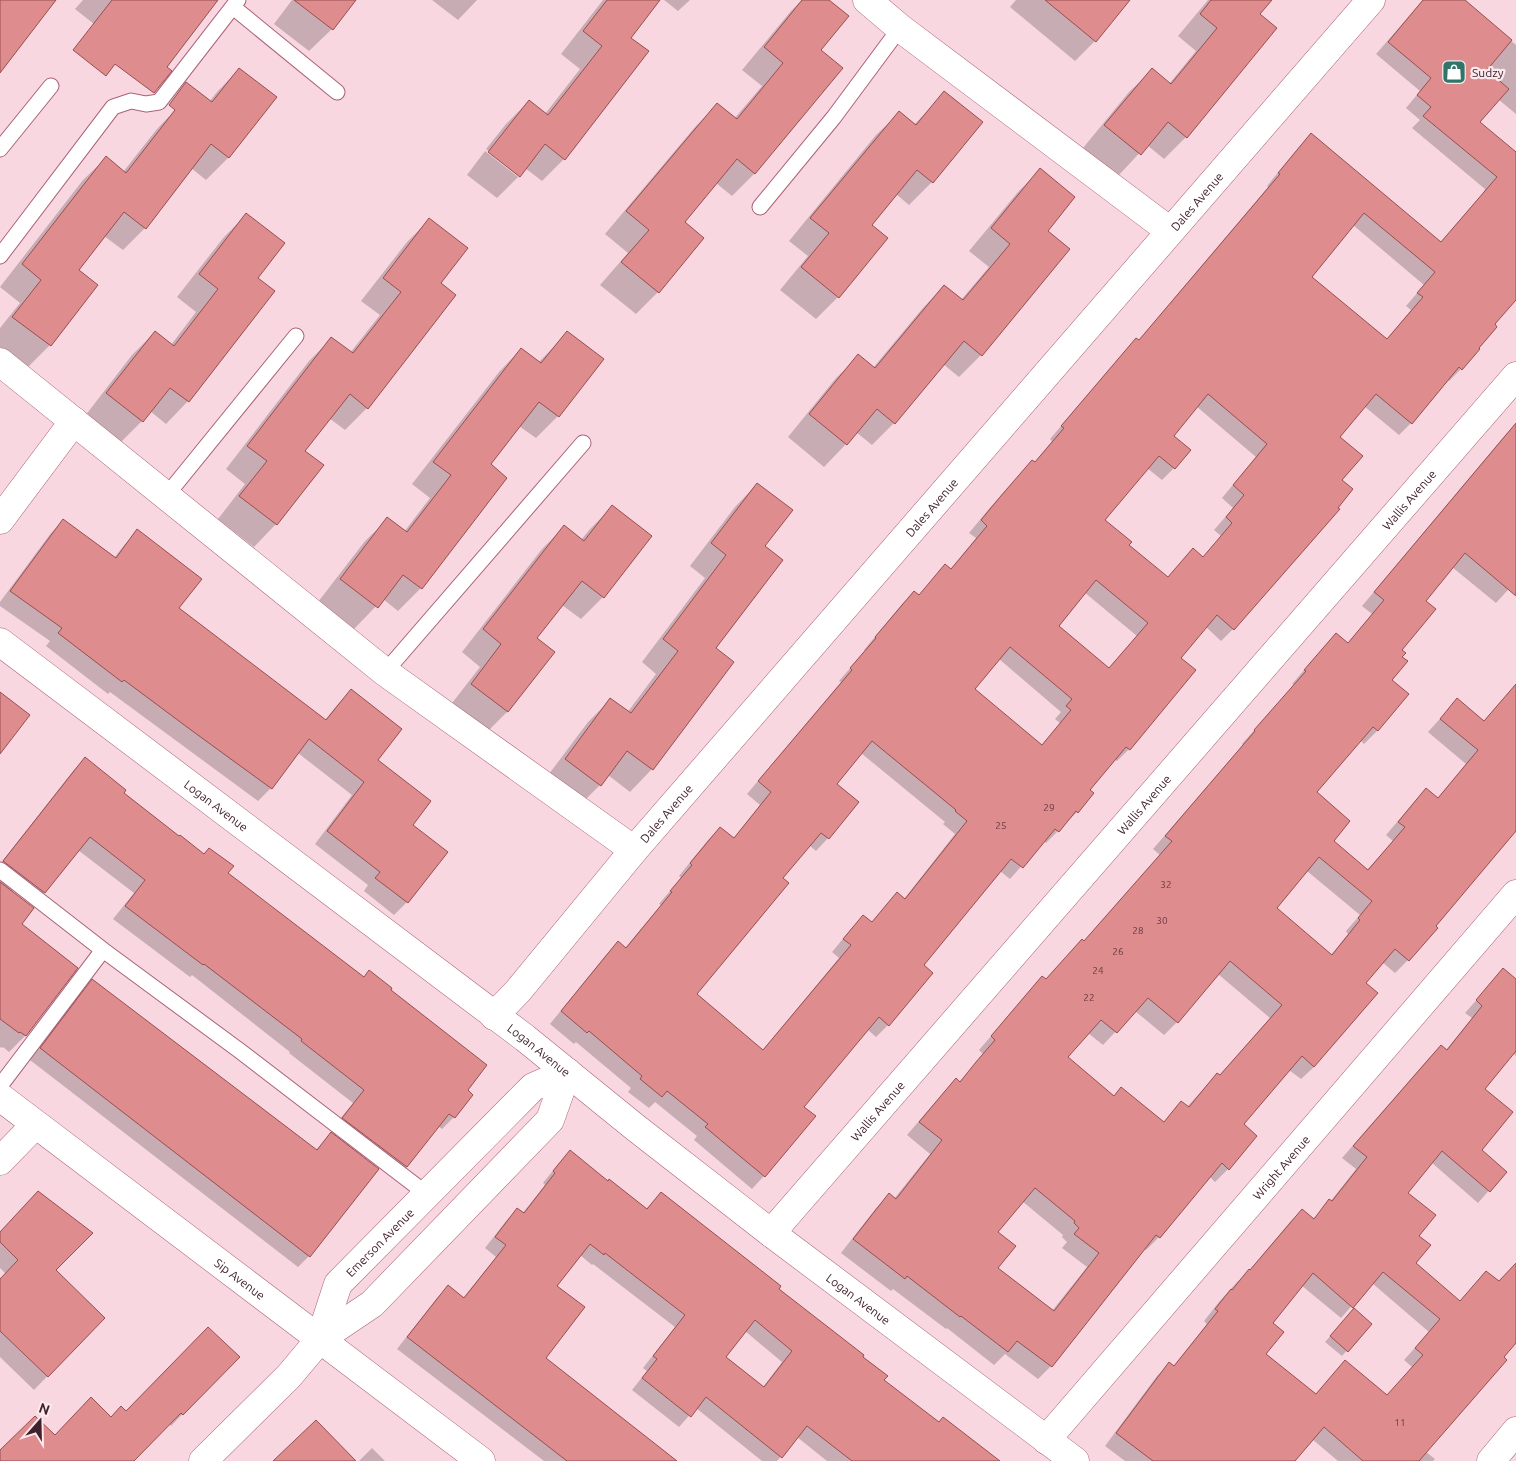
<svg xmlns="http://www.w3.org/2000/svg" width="1516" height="1461" font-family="Ubuntu,sans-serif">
  <rect width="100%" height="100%" fill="#f9d7e0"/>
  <!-- shadow -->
  <path fill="#0003" fill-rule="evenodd" d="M83,0H217L156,73L75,9Z
    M292,0H354L332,29L309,51L274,24Z
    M432,0H477L458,20Z
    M603,0H658L629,38L564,159L542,181L525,168L519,176L497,198L467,175L485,151L518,177V174L486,149L506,124L529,101L545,114L580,69L561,54Z
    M664,0H690L678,11Z
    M802,0H827L819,50L841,68L754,174L732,196L716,183L683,223L658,292L636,314L600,285L628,253L605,234L695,127L717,105L734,119L762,86L742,70L791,11Z
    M1016,0H1129L1095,41L1075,61L1010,7Z
    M1208,0H1270L1259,15L1186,137L1164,159L1147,145L1118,176L1083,148L1129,92L1152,70L1169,84L1196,51L1178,36Z
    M1423,0H1463L1516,45V114L1498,99L1478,122L1516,155V296L1493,325L1461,369L1449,381L1447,379L1411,423L1399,435L1364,406L1338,437L1341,480L1233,629L1221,641L1206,627L1180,658L1129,749L1117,761L1114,759L1088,790L1092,793L1077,812L1046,843L1044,841L1010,879L1000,871L922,965L888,1025L876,1037L867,1029L802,1107L764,1176L752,1189L694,1140L697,1136L655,1102L649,1108L628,1092L631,1088L576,1042L574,1044L550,1024L606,955L618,943L625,948L661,905L659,904L681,878L679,876L708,840L720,828L733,839L760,805L747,794L841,682L839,681L865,651L864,650L902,604L914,592L918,596L945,566L950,570L976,538L969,533L988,510L1020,474L1032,462L1034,463L1052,441L1050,439L1124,352L1136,340L1138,341L1268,187L1267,186L1299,147L1311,135L1440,243L1483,193L1485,189L1412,128L1420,120L1406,108L1420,91L1376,54ZM1353,225L1424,285L1406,306L1411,310L1386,340L1310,277ZM1196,406L1256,457L1222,498L1233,508L1214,530L1221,536L1202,558L1193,550L1167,578L1128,545L1103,520L1147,468L1162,480L1174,468L1172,436ZM1084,592L1137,636L1108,669L1057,626ZM999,659L1061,712L1055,719L1060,723L1041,746L973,689ZM861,753L945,822L943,824L955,834L904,899L897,894L871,923L863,917L851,929L832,952L839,958L762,1051L695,994L781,879L809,845L816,851L828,838L858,803L835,784Z
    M239,69L275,97L228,158L206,180L191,168L145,228L123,250L104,236L78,271L96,285L50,345L27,368L0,347V328L20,303L0,287L83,180L106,158L123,172L157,129L179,106L209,102L217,92Z
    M944,93L981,122L932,182L909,205L896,194L870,225L886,238L838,297L816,319L780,290L808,256L789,241L876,135L899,113L914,125Z
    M1040,170L1046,231L981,355L959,377L943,364L894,423L872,445L856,432L846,444L824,467L788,437L836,378L859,356L873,368L922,309L944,286L961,300L989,267L969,251L1018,192Z
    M246,215L257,278L273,291L188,401L166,424L150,411L142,421L120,443L85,416L132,355L155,332L171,345L196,312L177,297L224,237Z
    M429,220L439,283L367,408L345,430L329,418L303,451L322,465L276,524L254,547L218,519L245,484L226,469L309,361L332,338L350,353L380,315L361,301L407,242Z
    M567,333L558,416L536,438L519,426L489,465L506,478L421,588L398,611L383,599L354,629L318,602L365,541L388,519L404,532L430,498L412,484L499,372L521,349L538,363Z
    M1516,424V581L1496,603L1452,567L1424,601L1401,650V657L1391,680L1407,694L1377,731L1364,744L1360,740L1315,792L1332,841L1367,870L1393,841L1386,835L1414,802L1427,790L1437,799L1466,764L1428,732L1457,700L1483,722L1516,684V829L1435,926L1408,960L1395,973L1382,962L1365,983L1314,1067L1301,1079L1289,1070L1242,1125L1228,1169L1215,1182L1209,1176L1159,1237L1146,1250L1143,1248L1051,1366L1038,1379L1005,1354L994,1365L947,1328L946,1329L893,1289L891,1291L841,1253L876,1208L889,1195L894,1199L930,1154L907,1135L943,1093L956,1080L959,1082L964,1077L983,1054L979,1050L1030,991L1045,980L1083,942L1160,855L1153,849L1243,745L1242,744L1294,685L1292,684L1323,648L1336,635L1347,644L1372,614L1362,606L1506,434ZM1307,871L1360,915L1346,931L1348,934L1331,955L1275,908ZM1218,974L1270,1018L1219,1076L1217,1074L1187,1107L1182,1103L1163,1123L1113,1097L1066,1057L1088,1033L1103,1045L1135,1011L1164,1035L1177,1022ZM1022,1201L1063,1235L1062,1237L1067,1242L1062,1248L1087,1267L1052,1311L996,1268V1232Z
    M757,484L763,546L715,649L733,662L652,769L630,792L608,775L600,785L578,807L543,782L588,722L610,700L627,713L656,674L642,662L705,578L690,566L735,507Z
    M612,507L603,597L581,619L562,605L536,638L554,652L507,712L485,734L449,707L480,667L462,652L542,549L564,527L581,540L590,529Z
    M63,521L114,558L125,544L138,531L178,608L325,720L338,704L351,691L376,760L411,825L407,902L394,915L364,891L368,885L315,844L352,795L298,753L271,788L258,801L110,692L108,694L46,646L50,641L0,606V602L51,533Z
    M85,758L122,793L363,978L369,972L389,990L466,1091L454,1117L442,1129L438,1126L407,1167L394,1179L331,1130L353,1103L289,1053L290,1052L192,975L190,977L113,919L134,893L78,850L44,893L32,905L13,890L12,892L20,924L76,968L25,1036L9,1052L3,1047L2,1048L0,1047V864L73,771Z
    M1503,970L1516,980V1056L1513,1053L1483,1089L1480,1150L1505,1172L1478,1203L1431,1162L1406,1193L1418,1236L1415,1263L1459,1302L1486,1272L1499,1283L1516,1263V1341L1426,1452L1435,1459L1433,1461H1338L1312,1439L1293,1461H1125L1105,1446L1157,1376L1169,1364L1173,1367L1207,1324L1204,1321L1219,1302L1237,1282L1249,1271L1290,1222L1302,1210L1313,1219L1330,1202L1356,1169L1342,1158L1429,1058L1441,1046L1446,1050L1472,1018L1465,1013ZM1372,1283L1429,1332L1404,1360L1412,1367L1387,1396L1345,1362L1315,1395L1264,1354L1271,1323L1301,1285L1341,1318Z
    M93,981L315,1151L331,1134L309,1256L298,1267L30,1060L81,992Z
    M570,1152L608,1182L646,1209L661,1193L861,1357L883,1380L938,1424L998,1461H827L797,1437L777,1461H762L696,1408L679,1427L632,1390L647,1371L643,1368L675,1327L593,1264L592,1265L580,1255L556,1286L544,1358L675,1461H544L397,1349L437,1298L448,1287L463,1298L496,1257L485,1248L506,1221L517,1210L522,1214L545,1185L543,1183L559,1163ZM745,1331L782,1362L763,1387L725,1357Z
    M0,1233L54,1270L103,1318L34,1390L0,1357V1280L6,1274L0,1268Z
    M1349,1315L1370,1324L1342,1356L1325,1342Z
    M238,1357L171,1426L169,1423L132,1461H0V1452L54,1437L126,1412Z
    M372,1448L385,1461H359Z"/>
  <!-- building -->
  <path fill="#de8c8d" stroke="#984e50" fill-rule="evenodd" d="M0,0H56L0,73Z
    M112,0H218L167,67L172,71L154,93L115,64L106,76L73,50Z
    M294,0H356L333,30Z
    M607,0H660L631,38L649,51L565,160L545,144L520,177L488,152L529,100L548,115L602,46L583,31Z
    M802,0H829L849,16L821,50L843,68L755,174L737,159L685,222L704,238L659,293L621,262L649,230L626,211L717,103L737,119L783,63L764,47Z
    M1045,0H1130L1096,42Z
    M1211,0H1272L1260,14L1277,28L1187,138L1168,122L1141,155L1104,125L1152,68L1171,84L1217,28L1200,14Z
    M1423,0H1465L1512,40L1487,70L1509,89L1480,122L1516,152V300L1495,324L1497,327L1479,348L1480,349L1462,370L1459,367L1412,424L1376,394L1340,437L1363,456L1342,480L1353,489L1338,508L1340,509L1234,630L1217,615L1181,658L1196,670L1130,750L1126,747L1090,790L1094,793L1078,813L1076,811L1059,832L1055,829L1023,868L1011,859L924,965L933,973L889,1026L879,1017L804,1107L816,1116L765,1177L705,1127L708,1124L667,1091L662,1097L640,1079L642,1076L589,1031L587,1033L561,1011L618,941L626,948L672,892L670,891L692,865L690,863L720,827L734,838L771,792L758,781L852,670L850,668L876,638L875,637L914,591L919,595L945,564L951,569L987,526L981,520L1000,497L1032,460L1035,462L1064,428L1061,426L1084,399L1136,338L1139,340L1280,174L1278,173L1311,133L1441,242L1497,177L1423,116L1431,107L1417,95L1431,78L1388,42ZM1364,213L1435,272L1417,293L1423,297L1387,339L1312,277ZM1208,394L1267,444L1233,485L1244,495L1226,517L1232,523L1203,557L1193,548L1168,577L1129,545L1132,542L1105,520L1159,456L1175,469L1191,450L1174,436ZM1096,580L1148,623L1109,668L1059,626ZM1010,647L1072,699L1066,706L1071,710L1042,745L975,689ZM872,741L956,810L955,811L967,821L905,899L897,892L872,922L863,915L843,939L851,945L763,1050L697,994L789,883L783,878L821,833L829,839L859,802L837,784Z
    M239,68L277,97L229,158L211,144L146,229L124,212L79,270L98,285L51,346L12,317L41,280L22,264L106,156L126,173L175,110L169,105L186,82L212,102Z
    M944,91L983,122L933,183L917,170L872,225L888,238L839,298L801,267L829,233L810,218L899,111L916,125Z
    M1040,168L1075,197L1048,231L1070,249L982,356L964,341L895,424L877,409L847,445L809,414L858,354L875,368L944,285L963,300L1010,244L991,228Z
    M246,213L285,243L258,278L275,291L189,402L170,388L143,422L106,393L155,331L174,346L218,289L199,274Z
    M429,218L468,248L441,283L456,295L368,409L350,394L305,451L324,465L277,525L239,496L267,461L247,446L331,337L353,353L401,292L383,278Z
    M567,331L604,359L559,417L539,402L491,464L507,478L422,589L403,575L378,608L340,579L387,517L407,532L451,475L433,462L521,348L541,363Z
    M1516,423V596L1465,553L1426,601L1436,609L1402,650L1406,653L1402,657L1408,661L1392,680L1409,694L1378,731L1373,727L1317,792L1350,821L1334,841L1368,870L1405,827L1398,822L1426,788L1438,798L1478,750L1440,719L1457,698L1484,721L1516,684V831L1436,926L1438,928L1409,961L1395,949L1366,983L1378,993L1314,1067L1302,1056L1244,1124L1257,1136L1229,1170L1222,1163L1160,1238L1156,1235L1052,1367L1017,1341L1008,1352L961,1316L960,1317L907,1276L905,1279L853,1239L889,1193L896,1199L942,1140L919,1122L956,1078L960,1082L976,1062L995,1040L991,1036L1042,976L1046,979L1082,939L1084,941L1172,841L1165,836L1255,731L1254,730L1306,671L1304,670L1336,633L1348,643L1384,600L1374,592ZM1319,857L1372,901L1358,918L1360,920L1332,955L1277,908ZM1230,961L1282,1005L1220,1075L1217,1073L1189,1107L1181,1101L1164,1122L1121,1087L1114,1096L1068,1057L1101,1020L1117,1033L1148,998L1178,1023ZM1035,1188L1075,1221L1074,1223L1079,1228L1074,1234L1099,1253L1054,1311L998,1268L1016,1246L998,1232Z
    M757,483L793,510L765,546L783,560L716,648L734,662L653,770L627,751L601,786L565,759L610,698L631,713L678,651L663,639L726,555L711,543Z
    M612,505L652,536L604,598L582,581L537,638L555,652L508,712L471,684L501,644L483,629L564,525L584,541Z
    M63,519L116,558L137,529L202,579L179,608L326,720L351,689L402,729L378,760L431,801L413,825L448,852L408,903L375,878L380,872L327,831L364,782L309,739L272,789L191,730L124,680L122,682L58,633L62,628L10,591Z
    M0,692L30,715L0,754Z
    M85,757L126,790L124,793L179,836L180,835L204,854L209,848L234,866L228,873L364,977L369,970L392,988L391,990L487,1065L468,1090L473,1095L455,1118L449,1114L407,1167L342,1118L364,1090L301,1041L302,1039L204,964L203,965L125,906L145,880L90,837L45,893L3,861Z
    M0,882L34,908L22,924L78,968L26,1036L20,1032L19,1033L0,1019Z
    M1503,968L1516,979V1051L1485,1089L1513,1112L1482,1150L1507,1172L1490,1192L1442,1151L1408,1193L1436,1215L1419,1236L1431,1245L1416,1263L1460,1301L1486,1271L1499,1281L1516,1263V1343L1504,1357L1507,1360L1419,1461H1363L1324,1427L1295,1461H1153L1116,1433L1169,1362L1174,1366L1218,1311L1215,1309L1231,1289L1232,1290L1249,1269L1250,1270L1302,1209L1314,1219L1329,1199L1332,1201L1367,1157L1353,1146L1441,1045L1447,1050L1482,1006L1476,1000ZM1383,1272L1440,1319L1415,1348L1423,1355L1387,1395L1345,1360L1316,1394L1266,1354L1284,1332L1273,1323L1313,1273L1353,1308Z
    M92,979L317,1150L331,1132L379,1169L310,1257L40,1048Z
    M570,1150L608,1181L609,1179L647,1209L661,1192L781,1286L779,1289L864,1355L863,1357L888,1376L884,1380L939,1422L943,1417L1000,1461H852L807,1426L782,1458L706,1397L691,1417L642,1378L657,1359L653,1356L685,1315L605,1253L604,1255L590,1244L557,1286L585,1307L546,1358L677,1461H567L407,1337L448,1285L464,1298L506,1245L495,1237L517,1208L524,1213L555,1173L553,1171ZM755,1320L792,1351L764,1387L726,1357Z
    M38,1191L93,1233L56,1270L105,1318L48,1377L0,1331V1279L18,1260L0,1242V1232Z
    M1354,1308L1372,1324L1348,1352L1330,1336Z
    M208,1327L240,1357L183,1415L181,1413L134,1461H0V1450L35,1416L55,1435L91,1397L111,1417L121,1406L126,1411Z
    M316,1420L356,1461H273Z"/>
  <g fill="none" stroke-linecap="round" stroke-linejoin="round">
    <!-- lane casing -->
    <g stroke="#ab617a" stroke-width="17">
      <path id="lane" d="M233,7L337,92
        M0,149L51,86
        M760,207L834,117L900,28
        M0,256L113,107L131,101L146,104L159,102L238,0
        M166,496L296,336
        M385,672L583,443
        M0,870L103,950
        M0,1086L103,950L240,1051L428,1195"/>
    </g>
    <!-- street casing -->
    <g stroke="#ab617a" stroke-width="29">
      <g id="street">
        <path d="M867,0L900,28L1170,231"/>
        <path d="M0,362L385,672L634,850"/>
        <path d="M0,520L74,421"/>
        <path id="s1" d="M0,642L525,1038L636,1128L771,1233L1075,1461"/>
        <path id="s2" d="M494,1016L518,991L634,850L1371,0"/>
        <path d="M0,1161L35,1125"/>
        <path id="s3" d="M771,1233L1516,376"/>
        <path d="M320,1339L372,1304L550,1120L567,1072"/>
        <path id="s4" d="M1046,1440L1516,894"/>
        <path id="s5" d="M203,1461L289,1376L320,1339L338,1284L533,1087L567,1072"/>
        <path d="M1491,1461L1516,1431"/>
      </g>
    </g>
    <!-- secondary casing -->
    <g stroke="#ab617a" stroke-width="29">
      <g id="secondary">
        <path id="s6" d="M0,1097L481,1461"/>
      </g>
    </g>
    <!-- lane -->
    <use href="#lane" stroke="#fff" stroke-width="15"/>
    <!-- street -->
    <use href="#street" stroke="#fff" stroke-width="28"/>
    <!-- secondary -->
    <use href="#secondary" stroke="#fff" stroke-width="28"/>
  </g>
  <!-- icons -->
  <defs>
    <g id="shop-square" transform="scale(1.25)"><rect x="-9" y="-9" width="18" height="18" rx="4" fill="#317568" stroke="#fbe9ee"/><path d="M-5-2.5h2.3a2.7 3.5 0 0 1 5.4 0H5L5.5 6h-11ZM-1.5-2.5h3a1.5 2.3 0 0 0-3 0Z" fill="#fff"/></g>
  </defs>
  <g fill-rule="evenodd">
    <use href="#shop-square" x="1454" y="72"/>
  </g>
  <g text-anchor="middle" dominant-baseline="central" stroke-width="4.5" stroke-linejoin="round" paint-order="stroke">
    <!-- number labels -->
    <g font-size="10" fill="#683c44">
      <text x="1049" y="807">29</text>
      <text x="1001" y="825">25</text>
      <text x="1166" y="884">32</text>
      <text x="1162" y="920">30</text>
      <text x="1138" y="930">28</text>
      <text x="1118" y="951">26</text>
      <text x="1098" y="970">24</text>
      <text x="1089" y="997">22</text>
      <text x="1400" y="1422">11</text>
    </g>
    <!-- poi labels -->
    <g font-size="12" fill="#41222c" stroke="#fbe9ee" text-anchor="start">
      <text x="1472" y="72">Sudzy</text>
    </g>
    <!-- street labels -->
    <g font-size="12" fill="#41222c" stroke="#fbe9ee">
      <text stroke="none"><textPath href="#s2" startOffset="1076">Dales Avenue</textPath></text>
      <text stroke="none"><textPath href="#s3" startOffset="972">Wallis Avenue</textPath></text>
      <text stroke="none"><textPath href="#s2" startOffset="671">Dales Avenue</textPath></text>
      <text stroke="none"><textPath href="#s1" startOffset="271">Logan Avenue</textPath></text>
      <text stroke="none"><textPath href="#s3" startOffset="568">Wallis Avenue</textPath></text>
      <text stroke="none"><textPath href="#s2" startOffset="266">Dales Avenue</textPath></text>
      <text stroke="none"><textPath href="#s1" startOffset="676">Logan Avenue</textPath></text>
      <text stroke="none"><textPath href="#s3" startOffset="162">Wallis Avenue</textPath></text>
      <text stroke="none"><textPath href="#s4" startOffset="360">Wright Avenue</textPath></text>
      <text stroke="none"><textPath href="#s5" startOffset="286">Emerson Avenue</textPath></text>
      <text stroke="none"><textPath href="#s6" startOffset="301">Sip Avenue</textPath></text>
      <text stroke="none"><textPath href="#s1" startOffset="1081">Logan Avenue</textPath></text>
    </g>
  </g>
  <!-- north arrow -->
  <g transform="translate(40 1421) rotate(20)" stroke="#fbe9ee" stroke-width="4" paint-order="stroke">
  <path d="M0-4L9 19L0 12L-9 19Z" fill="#41222c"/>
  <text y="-8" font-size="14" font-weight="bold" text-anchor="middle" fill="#41222c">N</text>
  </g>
</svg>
